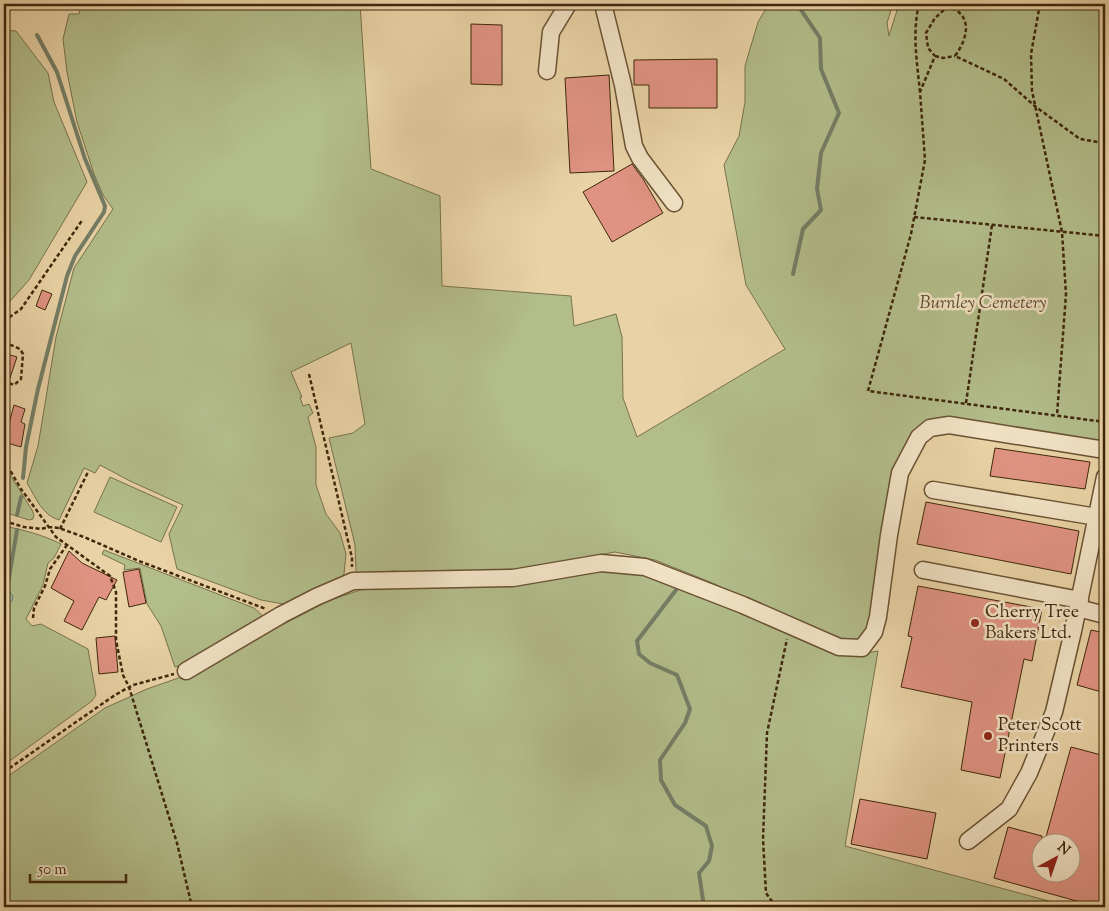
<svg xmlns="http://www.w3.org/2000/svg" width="1109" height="911" font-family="'Sorts Mill Goudy',serif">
  <rect width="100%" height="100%" fill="#e9d3a6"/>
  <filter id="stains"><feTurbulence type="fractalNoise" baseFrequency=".004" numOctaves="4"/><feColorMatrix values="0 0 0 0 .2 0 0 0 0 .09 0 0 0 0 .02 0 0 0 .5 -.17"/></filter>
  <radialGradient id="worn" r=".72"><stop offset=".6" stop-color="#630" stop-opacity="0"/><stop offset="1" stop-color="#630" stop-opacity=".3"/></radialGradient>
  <!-- green -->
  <path fill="#b2bd8a" stroke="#78724a" d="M81,4H360L371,169L440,196L442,286L571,296L574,326L616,314L622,337L623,398L637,437L785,349L746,285L724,165L739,136L745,102V66L758,22L769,4H893L887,23L889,36L899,4H1105V450L917,429L872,625L861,638L852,641L835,639L746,600L715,584L655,560L615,552L520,570L429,574L395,571L360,575L356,571L355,545L329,438L353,433L365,424L351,343L291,372L302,397H300L303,406L309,404L313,413L308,417L316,447V485L326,514L340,533L346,554L344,574L341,579L293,603L283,604L261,600L177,569L169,534L183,505L130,481L100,465L95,473L84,468L59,520C42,515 36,498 27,483L38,446L56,337L74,268L113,209L103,195L94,174L77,122L67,72L63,39L69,14H79Z
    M4,30L16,31L48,73L54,102L87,182L29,280L4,308Z
    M4,465L32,510L34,515L33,519L29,520L4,512Z
    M110,477L177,507L161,542L94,512Z
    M4,526C24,530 43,535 61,544L54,558L48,563L43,585L26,619L32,626L41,624L88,649L96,695L92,701L4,765Z
    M104,550L254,608L263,616L262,618L188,663L175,667L161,626L147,604L140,568L124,570L125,565L102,554Z
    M605,567L647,574L853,655L878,651L845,846L1071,907H4V779L105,708L147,689L184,676L328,601L366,588Z"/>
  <!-- water -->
  <path fill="#98b8a3" stroke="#747e66" d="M4,589L9,591L13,596L12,601L7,604L4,603Z"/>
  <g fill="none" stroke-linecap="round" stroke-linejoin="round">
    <!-- stream -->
    <path stroke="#747e66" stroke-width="4" d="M793,274L803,229L821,210L817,189L821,153L839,113L821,69L820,38L797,4
      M23,478L26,447L38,389L67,276L75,256L104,212L105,206L85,159L57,72L37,35
      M17,515L21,497
      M7,589L17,530
      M676,590L637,641L639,654L650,663L677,675L690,709L685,723L660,760L661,780L675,805L706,826L712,846L709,861L699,873L704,907
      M4,619L7,604"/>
  </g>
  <!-- building -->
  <path fill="#e09382" stroke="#3f270b" d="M471,24L502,25V85L471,84Z
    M717,59V108H649V85H634V60Z
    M609,75L614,171L570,173L565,78Z
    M632,164L643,179L663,213L612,242L583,192Z
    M42,290L52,294L45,310L36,306Z
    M4,353L17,357L6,390L4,389Z
    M14,405L25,409L21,422L25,424L21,447L4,442Z
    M995,448L1090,462L1085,489L990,476Z
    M926,502L1079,531L1071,574L917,544Z
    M69,551L82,563L117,580L106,600L99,597L82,630L64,621L74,601L51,588Z
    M139,569L146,603L129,607L123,572Z
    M918,586L1042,609L1032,661L1024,659L1000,778L961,770L972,702L901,687L912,637L908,636Z
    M1091,630L1105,633V693L1077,685Z
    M115,636L118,672L99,674L96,638Z
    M1071,747L1105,756V880L1098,907L994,878L1008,827L1042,836V874H1072V844H1044Z
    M860,799L936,813L927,859L851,844Z"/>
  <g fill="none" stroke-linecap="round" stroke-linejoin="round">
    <!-- minor casing -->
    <g stroke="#6a5232" stroke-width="19">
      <path id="minor" d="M603,4L623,85L634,146L640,158L674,203
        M547,71L551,32L568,4
        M933,490L1097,517
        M923,570L1080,600
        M1078,608L1105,615
        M186,671L281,615L316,597L353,581L513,578L601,563L645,567L743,605L839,647L862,648L874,632L878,617L889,535L900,473L919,437L930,428L949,425L1105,450
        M968,841L1009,809L1029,773L1054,712L1073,631L1105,477"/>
    </g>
    <!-- path -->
    <path stroke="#3f270b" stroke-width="2.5" stroke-dasharray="4 2.5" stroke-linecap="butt" d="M919,4C912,33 917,62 920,92
      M954,4L952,8L945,9L935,18L926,33L928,48L935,56L920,92L925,160L911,234L868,391L1105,422
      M1040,4L1031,54L1032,91L1062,232L1066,294L1057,415
      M952,8C974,18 966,41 955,56L1004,79L1036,107L1080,139L1098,142L1105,140
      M1105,34L1100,68L1105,84
      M935,56L943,58L955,56
      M914,217L1105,236
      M4,321L21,309L83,219
      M4,342L20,349L23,354L21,379L14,385L4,381
      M309,374L352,558V567
      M966,403L992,225
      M4,460L21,489L56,537L110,576L116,592V640L123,675L129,687L177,843L192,907
      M4,521L24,527L41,529L49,527L59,528L84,537L139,561L266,609
      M60,529L88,472
      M33,618L34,608L45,586L50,569L67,545
      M4,772L115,695L133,685L174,674
      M776,907L766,893L763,839L767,733L787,639"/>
    <!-- minor -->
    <use href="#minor" stroke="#f1e2c5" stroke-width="16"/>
  </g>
  <!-- markers -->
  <g fill="#8f2418" stroke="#f1e2c5" stroke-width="2">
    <circle cx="975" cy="623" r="5"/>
    <circle cx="988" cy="736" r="5"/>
  </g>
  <g text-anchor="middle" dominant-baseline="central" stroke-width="5" stroke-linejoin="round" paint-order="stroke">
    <!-- park labels -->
    <g font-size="18" font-style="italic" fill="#5c4c2b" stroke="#f1e2c5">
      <text x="983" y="304">Burnley Cemetery</text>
    </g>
    <!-- poi labels -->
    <g font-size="18" fill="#3f270b" stroke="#f1e2c5" text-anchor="start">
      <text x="985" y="613">Cherry Tree<tspan x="985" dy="21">Bakers Ltd.</tspan></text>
      <text x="998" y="726">Peter Scott<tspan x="998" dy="21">Printers</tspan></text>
    </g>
  </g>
  <!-- margin -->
  <rect width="1109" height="911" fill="none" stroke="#e9d3a6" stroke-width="20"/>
  <rect x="5" y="5" width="1099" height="901" fill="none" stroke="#3f270b" stroke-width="2.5"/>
  <rect x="10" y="10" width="1089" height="891" fill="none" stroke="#3f270b"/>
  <!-- north arrow -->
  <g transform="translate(1056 858) rotate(40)"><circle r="24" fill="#f1e2c5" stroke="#aa977b"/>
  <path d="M0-4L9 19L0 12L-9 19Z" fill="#8f2418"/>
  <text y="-8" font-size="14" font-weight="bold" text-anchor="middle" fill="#3f270b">N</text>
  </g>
  <!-- scale -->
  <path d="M30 874v8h96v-8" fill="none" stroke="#3f270b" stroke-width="2.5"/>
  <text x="38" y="874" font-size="15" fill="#3f270b" stroke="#f1e2c5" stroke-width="4" paint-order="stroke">50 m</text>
  <rect width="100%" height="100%" filter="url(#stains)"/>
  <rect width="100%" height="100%" fill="url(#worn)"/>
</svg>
